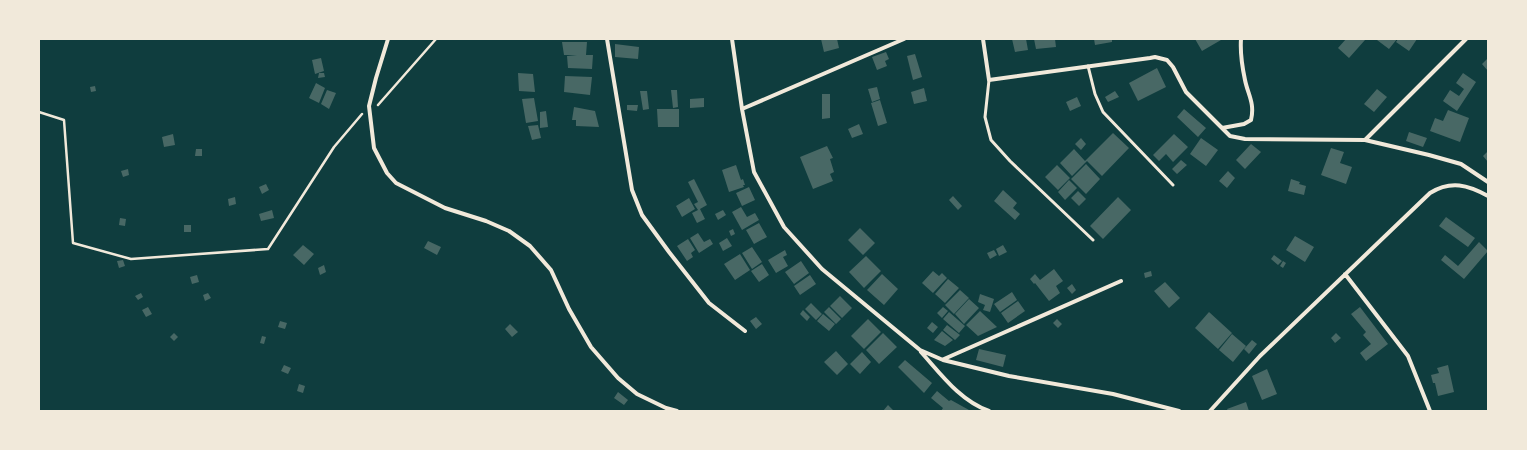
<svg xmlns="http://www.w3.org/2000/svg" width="1527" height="450" font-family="Merriweather,serif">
  <rect width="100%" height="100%" fill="#0f3d3e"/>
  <!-- building -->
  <path fill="#486865" d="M821,39H837L839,48L824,52Z
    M1012,39H1026L1028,50L1015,52Z
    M1034,39H1055L1056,47L1036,49Z
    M1094,39H1112V42L1095,45Z
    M1195,39H1221V40L1202,51Z
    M1346,39H1365V40L1349,58L1338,48Z
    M1378,39H1397L1389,49L1377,40Z
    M1398,39H1417L1409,51L1396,42Z
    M562,42H587L586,55H593L592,69L568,68L567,56L577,55H564Z
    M615,44L639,47L638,59L615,57Z
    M886,52L889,59L885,61L887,66L877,70L872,57Z
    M915,54L922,77L913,80L907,56Z
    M321,58L324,71L315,74L312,60Z
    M1488,58V71L1482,64Z
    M1157,68L1166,87L1138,101L1129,83Z
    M319,73H324L325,77L318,78Z
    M518,73L533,74L535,92L519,91Z
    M1463,73L1476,82L1457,111L1443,101L1450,90L1459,96L1464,89L1456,83Z
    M565,76L592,77L590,95L564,92Z
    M316,83L325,88L319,103L309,98Z
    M95,86L96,91L91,92L90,87Z
    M877,87L880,99L872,102L868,89Z
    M924,88L927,101L914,104L911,92Z
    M1377,89L1387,97L1374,112L1364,104Z
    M327,90L336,93L329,109L321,104Z
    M671,90H677L678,107L673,108Z
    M640,91H647L649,109L643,110Z
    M1115,91L1119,97L1108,102L1105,97Z
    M822,94H830V118L822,119Z
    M1077,97L1081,106L1070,111L1066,102Z
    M534,98L538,121L526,123L522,99Z
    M704,98V107L690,108V99Z
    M880,100L887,123L878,126L871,103Z
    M627,105H638L637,111L627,110Z
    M574,107L595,111L599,127L576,126V120H572Z
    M657,109H679V127H658Z
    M1184,109L1206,128L1198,137L1177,117Z
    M1448,110L1469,118L1460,142L1430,131L1435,118L1443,121Z
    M546,111L548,127L540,128V112Z
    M859,124L863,134L852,138L848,129Z
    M538,125L541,138L532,140L528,126Z
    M1409,132L1427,138L1423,147L1406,141Z
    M1113,133L1129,148L1102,176L1087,161L1072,176L1060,163L1074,149L1085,161Z
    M173,134L175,145L164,147L162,137Z
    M1174,134L1188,147L1173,162L1166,154L1159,161L1153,155Z
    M1081,138L1086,144L1081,150L1075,144Z
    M1201,138L1218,150L1206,166L1190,154Z
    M1251,144L1261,152L1245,169L1236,160Z
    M827,146L833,158L830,159L834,172L830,174L833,181L813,189L800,157Z
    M1331,148L1344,152L1340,163L1352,167L1346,184L1321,175Z
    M196,149H202V156H195Z
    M1488,151V162L1483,156Z
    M1181,160L1187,165L1177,174L1172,169Z
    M1086,164L1100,179L1086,194L1071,179Z
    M736,165L741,180L743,179L745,185H743L744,187L729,192L722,170Z
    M1057,165L1070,178L1058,190L1045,177Z
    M128,169L129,175L123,177L121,171Z
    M1228,171L1235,178L1227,188L1219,181Z
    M694,179L707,205L700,209L705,219L697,223L692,213L698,210L694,204L698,202L688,182Z
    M1291,179L1300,182L1299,184L1306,186L1304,195L1288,191Z
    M1069,180L1077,188L1065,200L1058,192Z
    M266,184L269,190L262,194L259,187Z
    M749,187L755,200L742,206L736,193Z
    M1003,190L1017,203L1013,208L1020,214L1015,220L994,201Z
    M1078,191L1086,199L1079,206L1071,198Z
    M953,196L962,206L958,210L949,200Z
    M235,197L236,204L229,206L228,199Z
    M1118,197L1131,210L1103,239L1090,226Z
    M689,198L695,209L682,217L676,206Z
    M741,207L747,217L755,213L759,220L742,230L732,212Z
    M272,210L274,218L261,221L259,214Z
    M723,210L726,215L718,220L715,214Z
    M1446,217L1475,238L1468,247L1439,226Z
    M120,218L126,219L125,226L119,225Z
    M759,223L767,237L754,244L746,230Z
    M184,225H191V232H184Z
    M860,228L875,243L863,255L848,240Z
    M733,229L735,234L731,236L729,231Z
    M698,233L704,242L710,239L713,244L699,253L690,238Z
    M1295,236L1314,247L1305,262L1286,250Z
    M727,238L732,246L723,251L719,243Z
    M688,239L695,250L691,253L693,257L687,261L677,246Z
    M428,241L441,247L437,255L424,248Z
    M1479,242L1488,251L1464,279L1441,260L1445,255L1458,266Z
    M303,245L314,254L304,265L293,255Z
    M1003,245L1007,252L999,256L996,249Z
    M752,247L762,262L752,269L742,253Z
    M785,250L787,255L783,257L788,266L776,273L768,260Z
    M994,250L997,255L990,259L987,253Z
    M740,254L750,270L735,280L724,264Z
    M1274,255L1282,261L1278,265L1271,259Z
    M866,256L881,271L864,288L849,272Z
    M123,260L125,266L119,268L117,261Z
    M801,261L809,273L794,284L785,272Z
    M1283,261L1286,263L1283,268L1280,266Z
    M762,264L769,275L759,282L751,271Z
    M324,265L326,272L320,275L318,268Z
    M1054,269L1063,281L1056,286L1060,293L1049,301L1035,283L1034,284L1030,279L1035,274L1040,280Z
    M933,271L939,276L942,273L947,278L933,293L922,283Z
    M1151,271L1152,276L1145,278L1144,273Z
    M882,274L898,289L884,305L867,290Z
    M197,275L199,282L192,284L190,277Z
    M810,275L816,284L800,295L794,286Z
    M948,279L959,288L945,303L935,294Z
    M1165,282L1180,298L1169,308L1154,291Z
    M1072,284L1076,290L1072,294L1067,288Z
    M960,290L969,298L954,314L945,305Z
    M1012,292L1017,300L1000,312L994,304Z
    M141,293L143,297L138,300L135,296Z
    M208,293L211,298L205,301L203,295Z
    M980,294L994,299L990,312L983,310L985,305L978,302Z
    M840,296L852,308L842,318L830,306Z
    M969,299L979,308L964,324L955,314Z
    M1018,301L1025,311L1008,323L1001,313Z
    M811,303L822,314L816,320L805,309Z
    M148,307L152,314L146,317L142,310Z
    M829,307L841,319L836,324L824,312Z
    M943,307L948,311L942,318L937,313Z
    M1360,307L1388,344L1366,361L1360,353L1371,344L1363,335L1366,332L1351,314Z
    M803,310L810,317L807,321L800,314Z
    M980,311L997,327L978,336L966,325Z
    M949,312L965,326L959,333L943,319Z
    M1209,312L1232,333L1218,349L1195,328Z
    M823,314L835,324L829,331L817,321Z
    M756,317L762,324L756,329L750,321Z
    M868,319L881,332L864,349L851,336Z
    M1057,319L1062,324L1058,328L1053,323Z
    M280,321L287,323L285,329L278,327Z
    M932,322L938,327L933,333L927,328Z
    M510,324L518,332L512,337L505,329Z
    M947,325L960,335L955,340L943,330Z
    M942,331L953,340L945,346L934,340Z
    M174,333L178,337L174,341L170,337Z
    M883,333L897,347L879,364L866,350Z
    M1336,333L1341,338L1335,343L1331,338Z
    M1232,334L1246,346L1233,362L1219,350Z
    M262,336L266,337L264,344L260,343Z
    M1252,340L1257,344L1249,354L1244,349Z
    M979,349L1006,355L1003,367L976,360Z
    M836,351L848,364L837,375L824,362Z
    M862,352L871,362L860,374L850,364Z
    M905,360L932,383L924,393L898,367Z
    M284,365L291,368L288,374L281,371Z
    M1448,365L1454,392L1438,396L1435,383H1433L1431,375L1439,373L1437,368Z
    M1267,369L1277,394L1262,400L1252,376Z
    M299,384L305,386L303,393L297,391Z
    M937,391L949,401L951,400L969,410L968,411H941L943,408L931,398Z
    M618,392L628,400L624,405L614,398Z
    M1246,402L1249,411H1228L1227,409Z
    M888,405L894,411H883Z"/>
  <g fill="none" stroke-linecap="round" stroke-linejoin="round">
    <!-- path -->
    <path stroke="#f1e9da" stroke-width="2.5" d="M378,105L436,39
      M39,112L64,120L73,243L131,259L268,249L334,147L362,114"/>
    <!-- service -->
    <path stroke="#f1e9da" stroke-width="3" d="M1088,66L1095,94L1103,112L1173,185
      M989,80L985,117L991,140L1010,161L1093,240"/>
    <!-- minor -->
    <path stroke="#f1e9da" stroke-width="4" d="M388,39L376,78L369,106L374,148L387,173L396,183L445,208L486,221L509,231L530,246L551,270L569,309L591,347L618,378L637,394L666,408L677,411
      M607,39L632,190L642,215L669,252L709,303L745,331
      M732,39L742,109L754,172L784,227L822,269L920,350L943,360L1009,376L1113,394L1179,411
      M983,39L989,80L1150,58L1155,57L1167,60L1173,67L1186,92L1230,136L1245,139L1365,140L1429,155L1461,164L1488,182
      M742,109L904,39
      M1222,128L1244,124L1251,120C1255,103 1248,95 1245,80C1242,66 1240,53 1241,39
      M1365,140L1466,39
      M1345,274L1408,356L1430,411
      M921,352C940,373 960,401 989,411
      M944,359L1121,281
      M1210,411L1260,356L1430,193C1451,180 1468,185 1488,196"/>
  </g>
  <!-- border -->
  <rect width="1527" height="450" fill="none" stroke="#f1e9da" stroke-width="80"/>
</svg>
